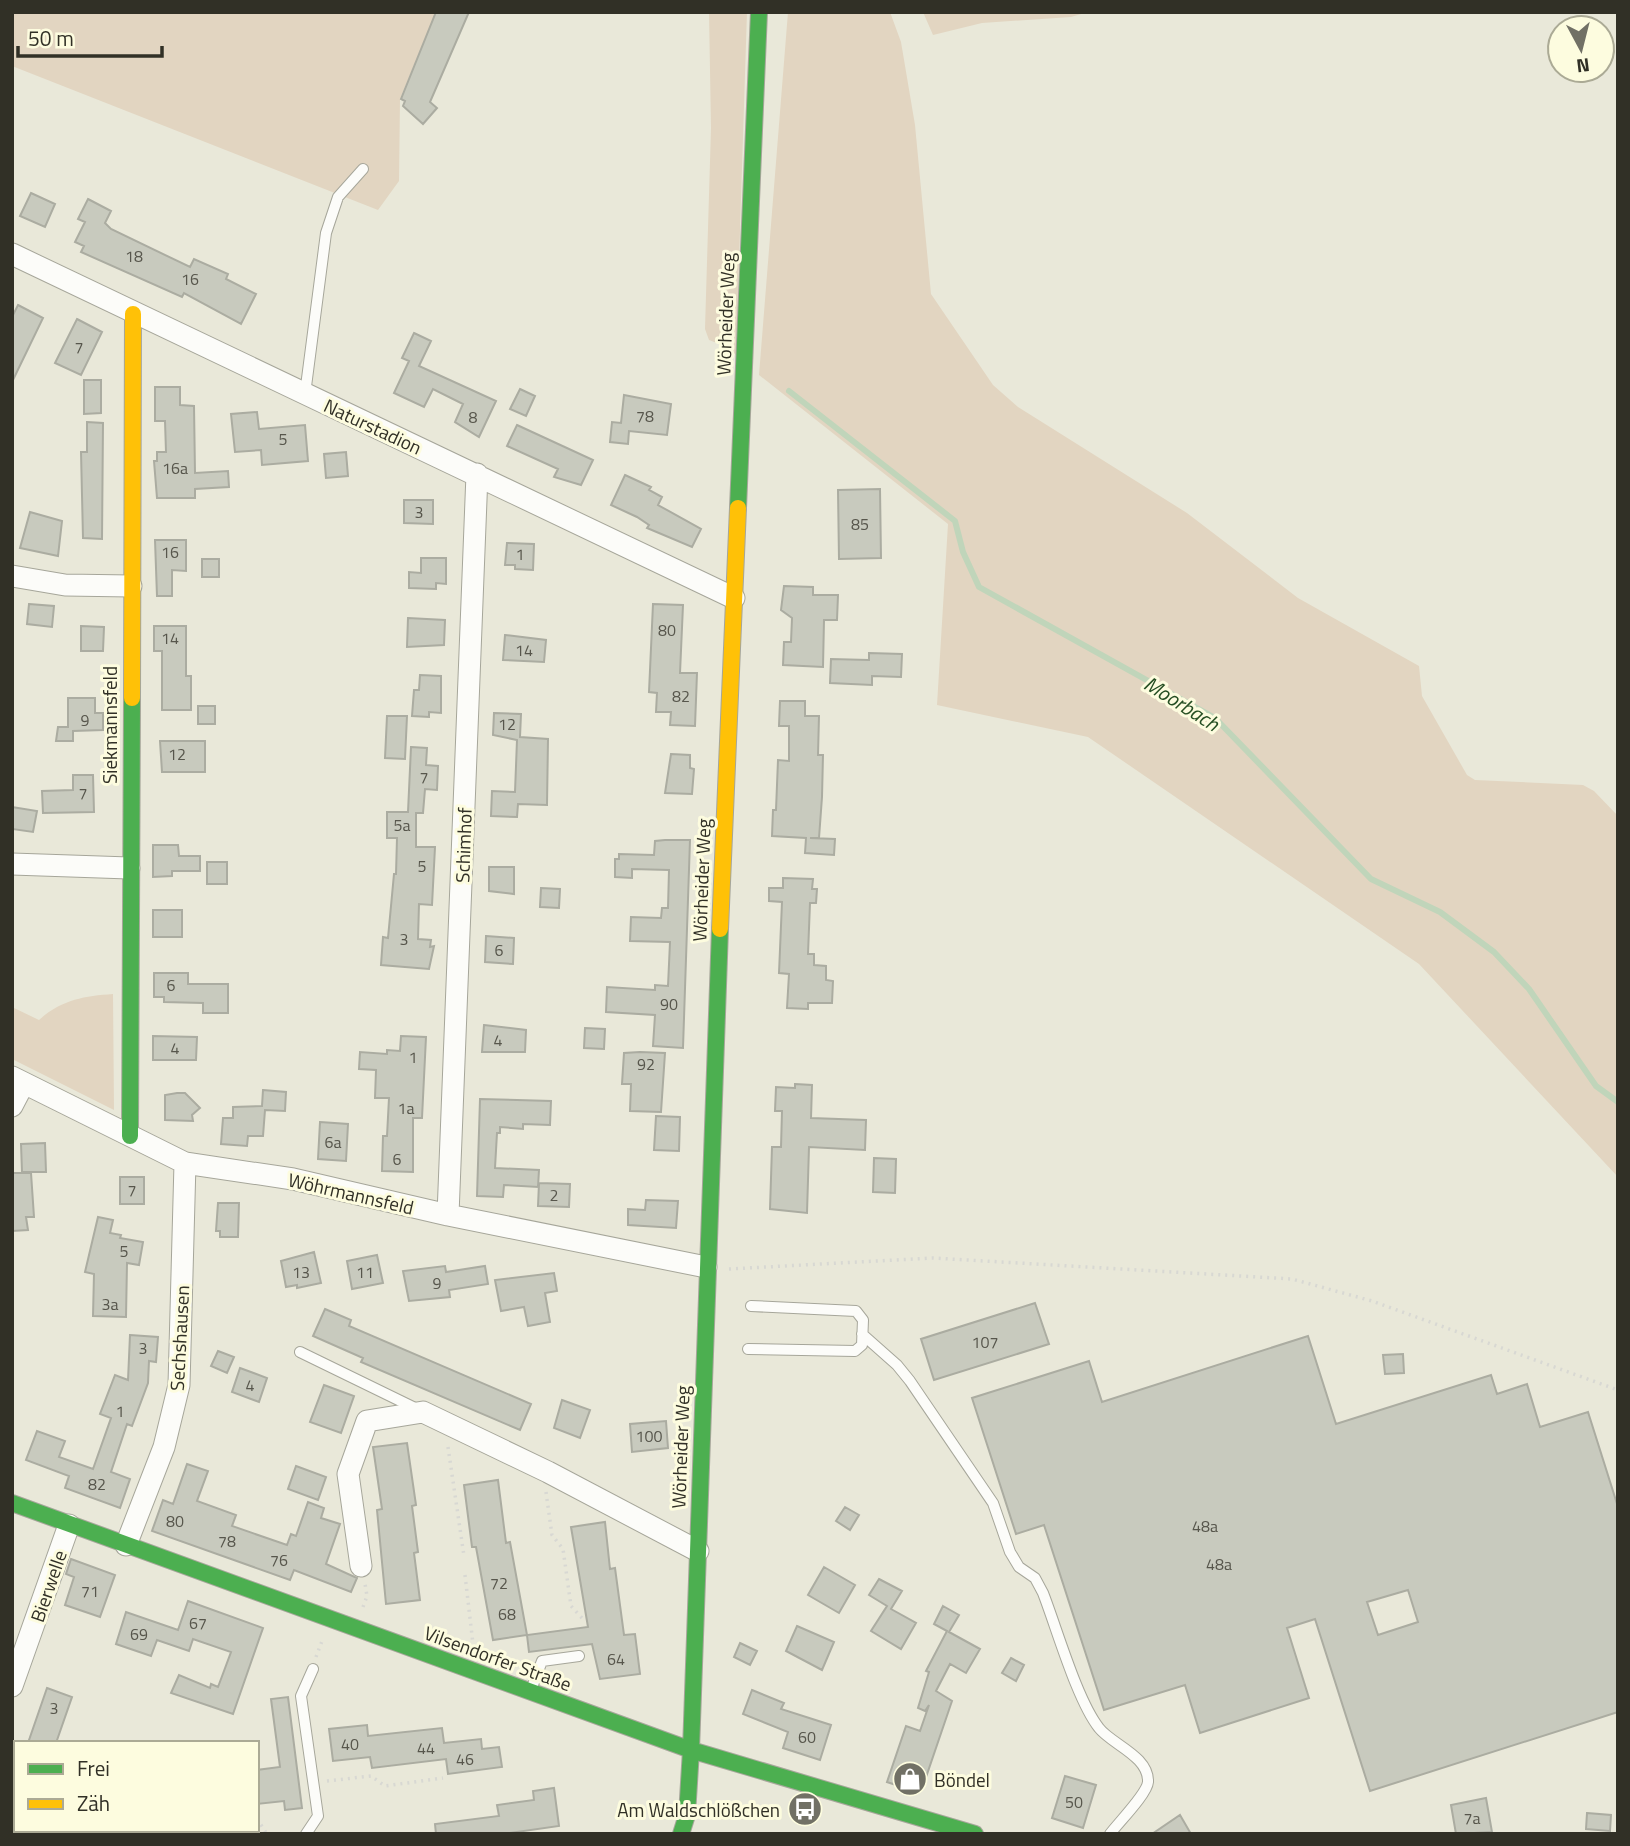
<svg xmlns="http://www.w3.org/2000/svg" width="1630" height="1846" font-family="'Titillium Web',sans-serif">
  <rect width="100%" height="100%" fill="#e9e8d9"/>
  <!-- green -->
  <path fill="#e2d5c1" d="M12,12H436L400,99L399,181L378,210L12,66Z
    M709,12H747L736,355L727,347L709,340L705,329L711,128Z
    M788,12H890L901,42L915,125L931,294L993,385L1018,407L1187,513L1298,598L1419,666L1422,696L1467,775L1475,780L1583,785L1594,791L1618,816V1177L1419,964L1088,737L937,705L948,524L759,375Z
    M923,12H1088L1071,17L982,23L933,35Z
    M113,994L114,1110L12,1059V1007L39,1020C61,1000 84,996 113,994Z"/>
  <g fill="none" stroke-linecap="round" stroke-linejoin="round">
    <!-- stream -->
    <path stroke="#c0d5ba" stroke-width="6" d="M789,391L955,521L963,552L979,587L1215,718L1371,879L1440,912L1494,952L1529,989L1596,1086L1618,1102"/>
  </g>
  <!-- building -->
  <path fill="#c8cabe" stroke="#abaca1" stroke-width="2" fill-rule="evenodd" d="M436,12H469L430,102L437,108L423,124L403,106L405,101L401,99Z
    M31,193L55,204L45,227L20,216Z
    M88,199L111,211L105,223L111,229L190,267L194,259L228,274L226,279L256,294L241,324L184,293L182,297L81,252L84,246L75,242L85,222L78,219Z
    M18,305L43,318L12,382V317Z
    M77,319L102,332L81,375L55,363Z
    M414,333L431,341L419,366L496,401L479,437L455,422L463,404L433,389L424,407L394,393L409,361L402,358Z
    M84,380H101V413L84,414Z
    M155,387H180V405L194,406L195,473L228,471L229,487L195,489V498H157L154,461H157V452H166L165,421H155Z
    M520,389L535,396L526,416L510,409Z
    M624,395L671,404L667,435L629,431L628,444L610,442L612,422L621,423Z
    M257,412L259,429L305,425L308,461L262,465L261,450L235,452L231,414Z
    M87,422L103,423L102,539L83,538L81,452H87Z
    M517,425L593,460L581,485L554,477L558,469L507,446Z
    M346,452L348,476L326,478L324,454Z
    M625,475L651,487L649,490L662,497L658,505L701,529L692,547L647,528L649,525L637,517L611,505Z
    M880,489L881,558L839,559L838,490Z
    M404,500H433V524L404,523Z
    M30,512L62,521L58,556L20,548Z
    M155,540H186V571L172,570V596H157Z
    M507,543L534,544L533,570L515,569V565H505Z
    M421,558H446V584L436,583V589L409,588V572L421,573Z
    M202,559H219V577H202Z
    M784,586L813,587V595H838L837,620H824L823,667L783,665L784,642H791L792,618L781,610Z
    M29,604L54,606L52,627L27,624Z
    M653,604L683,605L680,673H697L695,726L670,725L671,712H656L657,693L649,692Z
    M408,618L445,620L444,645L407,647Z
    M81,626L104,627L103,651H81Z
    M154,626H186V676H191V710H162V651H154Z
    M505,635L546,640L544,662L503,660Z
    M869,653L902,654L901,677L872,676V685L830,683L831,659L869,660Z
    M420,675L441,676V713L429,712V717L412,716L414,690H419Z
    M68,698H95V713H103V730L73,731V741H56L58,727H68Z
    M780,701H805V716H819L818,755H823L822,797L819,838H810L835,839L834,855L805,853L806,838L772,836L773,810H776L778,760L789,761V726H779Z
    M198,706H215V724H198Z
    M494,713L521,714L520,737L548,739L547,805L518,804L517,817L491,816L492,791L515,792L517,740L493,735Z
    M387,716H407L405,759L385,758Z
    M160,741H205V772H162Z
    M411,747L427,748L426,765L438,766L437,790L425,789L423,813H416V847H435L432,905L419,904L418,939L431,940L430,947L434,946L429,969L381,965L383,937L388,938L394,874H396L397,838H387V812H408Z
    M671,754L690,755V768L694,769L692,794L665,793Z
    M73,775H93L94,812L43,813L42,791L73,790Z
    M12,807L37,811L33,832L12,829Z
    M665,840H690L683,1048L653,1046L655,1015L606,1012L607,987L655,990V985L668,986L670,942L630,941L631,917L661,918L662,908H668L669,870L632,869V878L615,877V859H619V854L654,855L655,841Z
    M153,845H178L179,856H200V871H172V876L153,877Z
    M207,862H227V884H207Z
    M489,867H514V894L489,891Z
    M783,878L813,879L812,889H817L816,903H810L808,954H814V965L826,966V980L833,981L832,1003H808V1009L787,1008L789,974L779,973L782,902L769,901V888H783Z
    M541,888L560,889L559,908L540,907Z
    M153,910H182V937H153Z
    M486,936L514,938L513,964L485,962Z
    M154,973H188V984H228V1013H203V1003L164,1002V997H154Z
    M484,1025L526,1030L525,1052H482Z
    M585,1028L605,1029L604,1049L584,1048Z
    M153,1036L197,1037L196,1060H153Z
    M401,1036L426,1037L422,1118H413V1172L382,1171L383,1136H387L389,1098H375L376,1070L359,1069L360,1052L387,1054V1050L400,1051Z
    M640,1052L665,1053L661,1112L630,1111L631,1084H622L624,1053Z
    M795,1084L812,1085L811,1118L866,1120L865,1150L809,1147L807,1213L770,1209L772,1147H781L782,1111H775L776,1087L795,1088Z
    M263,1090L286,1092L285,1111L265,1110L263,1136H248L247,1146L221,1144L223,1118H233V1107L262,1106Z
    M177,1093H185L200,1108L192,1115L193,1121L165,1120V1095Z
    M480,1099L551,1101L550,1125L523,1124V1129L500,1127V1133H497L495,1168L539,1170L538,1187L504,1185L503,1197L477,1196Z
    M656,1116L680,1117L679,1151L654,1150Z
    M320,1122L348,1124L346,1161L318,1159Z
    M45,1143L46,1172H22L21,1144Z
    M874,1158L896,1159L895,1193L873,1192Z
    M12,1173H31L34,1217H26L28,1230L12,1231Z
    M120,1177H144V1204H120Z
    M539,1183L570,1184L569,1207L538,1206Z
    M646,1200L678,1201L676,1228L628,1225V1209L645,1210Z
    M218,1203H239L238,1237H220V1231H216Z
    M98,1217L113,1220L110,1233L121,1235L120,1238L143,1242L139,1265L127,1263L126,1317L93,1316L94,1274L85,1272Z
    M314,1252L321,1283L297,1288V1285L286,1287L281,1261Z
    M377,1255L383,1283L352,1289L347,1261Z
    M445,1266L446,1272L485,1266L488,1284L449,1290L450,1297L409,1301L403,1271Z
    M554,1273L557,1291L545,1293L550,1322L528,1326L524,1307L501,1311L495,1280Z
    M1035,1303L1049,1344L934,1380L921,1339Z
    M325,1309L351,1320L349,1326L531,1404L520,1430L361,1362L363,1358L313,1336Z
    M130,1335L158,1337L156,1362L149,1361L148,1383L132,1426L127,1424L111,1472L130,1479L120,1508L65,1488L69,1476L26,1460L37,1431L65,1441L59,1457L93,1469L111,1418L100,1414L115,1375L128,1380Z
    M1308,1336L1336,1424L1491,1375L1497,1394L1527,1384L1540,1427L1588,1412L1618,1507V1712L1370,1791L1315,1619L1287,1628L1309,1698L1200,1733L1185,1685L1104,1710L1044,1525L1016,1534L972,1398L1089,1361L1102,1402ZM1408,1590L1418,1622L1378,1635L1367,1602Z
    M218,1351L234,1357L227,1373L211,1366Z
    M1403,1354L1404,1373L1385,1374L1383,1355Z
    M240,1368L267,1378L259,1402L232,1392Z
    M324,1385L354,1396L341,1433L310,1422Z
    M562,1400L590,1410L580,1438L554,1428Z
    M666,1421L668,1448L632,1452L630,1424Z
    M407,1443L416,1505L412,1506L418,1552L414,1553L420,1600L386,1604L377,1510L382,1509L373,1447Z
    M187,1464L208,1471L197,1501L236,1515L232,1526L287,1545L291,1534L296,1536L308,1502L324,1508L321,1518L340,1524L326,1564L357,1578L351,1592L294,1570L290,1580L152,1531L163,1500L173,1504Z
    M296,1466L326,1477L318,1500L288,1489Z
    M498,1480L506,1543L510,1542L527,1635L493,1640L476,1547H472L464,1485Z
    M845,1507L859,1515L850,1530L836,1521Z
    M605,1522L610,1569L615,1568L624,1635L635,1634L640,1674L600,1679L592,1644L529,1652L527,1635L588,1627L571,1527Z
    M71,1559L115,1575L100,1617L65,1605L74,1577L66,1574Z
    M824,1567L855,1585L839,1613L808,1595Z
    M879,1579L902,1591L891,1609L916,1623L901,1649L871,1631L887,1606L869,1595Z
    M188,1601L263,1628L233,1714L171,1693L179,1675L210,1688L211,1684L218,1687L231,1652L193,1639L189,1651L157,1640L151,1656L116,1644L126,1612L178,1630Z
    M943,1606L959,1615L949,1632L980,1649L966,1673L950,1664L936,1691L952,1701L922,1789L917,1792L887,1782L906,1726L920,1731L929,1705L925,1711L918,1708L929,1672L926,1671L947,1631L934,1624Z
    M797,1626L834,1642L822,1670L786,1651Z
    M740,1643L757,1651L750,1665L734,1657Z
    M1011,1658L1024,1665L1016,1681L1002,1673Z
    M47,1688L72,1697L56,1743H28Z
    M752,1690L784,1703L781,1709L831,1725L820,1760L783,1748L788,1732L743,1714Z
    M288,1697L302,1808L285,1810L284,1801L257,1804V1770L280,1767L271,1699Z
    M367,1725L368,1736L442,1728L444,1743L481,1739L482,1749L499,1747L502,1767L448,1774L446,1759L372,1768L370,1757L333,1761L329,1729Z
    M1065,1776L1096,1785L1083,1828L1052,1818Z
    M554,1788L559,1826L503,1834H436L435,1824L499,1816L497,1805L534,1800L533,1791Z
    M1486,1798L1492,1832L1456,1834L1451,1805Z
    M1587,1813L1611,1815L1610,1831L1586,1829Z
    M1180,1815L1191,1834H1152Z"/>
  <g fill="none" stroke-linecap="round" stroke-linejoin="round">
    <!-- lane casing -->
    <g stroke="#a6a69a" stroke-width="12">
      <path id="lane" d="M305,394L326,233L338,197L363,169
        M862,1334L897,1365L910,1381L993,1503L1010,1552L1019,1567L1035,1578L1043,1593C1057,1629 1077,1700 1099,1728C1111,1744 1149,1756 1148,1782C1147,1794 1118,1823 1110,1834
        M748,1349L855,1351L862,1345L863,1320L856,1311L751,1306
        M300,1352L417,1409
        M531,1690L542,1661L579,1656
        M306,1834L318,1816L301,1696L313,1669"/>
    </g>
    <!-- street casing -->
    <g stroke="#a6a69a" stroke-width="23">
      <path id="street" d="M12,254L734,598
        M12,576L65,585L131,586
        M12,864L129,868
        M12,1077L185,1163L293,1179L448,1215L706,1267
        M12,1106L24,1083
        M448,1215L477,474
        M126,1545L164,1447L179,1385L185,1163
        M361,1566L348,1474L367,1421L423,1412L548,1472L698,1551
        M12,1686L69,1525"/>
    </g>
    <!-- fast casing -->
    <g stroke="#a6a69a" stroke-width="18">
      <path id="fast" d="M738,508L759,12
        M130,1136L132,698
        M12,1503L691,1750L975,1834
        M681,1834L687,1815L691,1750L720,929"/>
    </g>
    <!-- slow casing -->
    <g stroke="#a6a69a" stroke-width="18">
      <path id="slow" d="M132,698L133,314
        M720,929L738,508"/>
    </g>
    <!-- path -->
    <path stroke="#d8d8d3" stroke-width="3.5" stroke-dasharray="2 5" stroke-linecap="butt" d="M729,1269L933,1258L1292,1279L1372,1301L1618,1390
      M448,1447L464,1556
      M546,1492L552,1535L563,1549L571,1606L582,1618
      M465,1575L473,1644
      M363,1607L367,1596L365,1584
      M316,1657L322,1641
      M327,1781L371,1776L385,1786L443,1778
      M257,1819L267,1834"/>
    <!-- lane -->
    <use href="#lane" stroke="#fcfcf9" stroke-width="10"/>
    <!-- street -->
    <use href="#street" stroke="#fcfcf9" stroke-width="21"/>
    <!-- fast -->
    <use href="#fast" stroke="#4caf50" stroke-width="16"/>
    <!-- slow -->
    <use href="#slow" stroke="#ffc107" stroke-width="16"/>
  </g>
  <!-- icons -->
  <defs>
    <g id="shop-disc" transform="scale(1.75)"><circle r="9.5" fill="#717065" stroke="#fdfcdf"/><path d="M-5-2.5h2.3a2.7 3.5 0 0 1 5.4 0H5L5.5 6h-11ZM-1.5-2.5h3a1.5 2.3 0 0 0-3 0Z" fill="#fff"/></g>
    <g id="bus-disc" transform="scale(1.75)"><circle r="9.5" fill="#717065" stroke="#fdfcdf"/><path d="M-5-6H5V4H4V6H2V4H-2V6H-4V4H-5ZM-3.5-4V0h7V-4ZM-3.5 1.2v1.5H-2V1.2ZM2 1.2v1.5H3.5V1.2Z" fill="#fff"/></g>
  </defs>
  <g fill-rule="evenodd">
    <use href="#shop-disc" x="910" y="1779"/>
    <use href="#bus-disc" x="805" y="1809"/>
  </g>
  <g text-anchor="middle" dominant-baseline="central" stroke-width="6" stroke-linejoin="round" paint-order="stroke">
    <!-- number labels -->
    <g font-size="16" fill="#57564c">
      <text x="134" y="256">18</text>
      <text x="190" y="279">16</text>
      <text x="79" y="347">7</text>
      <text x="645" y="416">78</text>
      <text x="473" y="417">8</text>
      <text x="283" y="439">5</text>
      <text x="175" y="468">16a</text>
      <text x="419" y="512">3</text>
      <text x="860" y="524">85</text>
      <text x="170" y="552">16</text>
      <text x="520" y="554">1</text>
      <text x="667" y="630">80</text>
      <text x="170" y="638">14</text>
      <text x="524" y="650">14</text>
      <text x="681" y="696">82</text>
      <text x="85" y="720">9</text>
      <text x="507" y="724">12</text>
      <text x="177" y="754">12</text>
      <text x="424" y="777">7</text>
      <text x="83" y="793">7</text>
      <text x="402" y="825">5a</text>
      <text x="422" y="866">5</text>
      <text x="404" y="939">3</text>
      <text x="499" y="950">6</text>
      <text x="171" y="985">6</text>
      <text x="669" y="1004">90</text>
      <text x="498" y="1040">4</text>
      <text x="175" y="1048">4</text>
      <text x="413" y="1057">1</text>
      <text x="646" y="1064">92</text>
      <text x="406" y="1108">1a</text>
      <text x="333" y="1142">6a</text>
      <text x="397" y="1159">6</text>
      <text x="132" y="1190">7</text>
      <text x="554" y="1195">2</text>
      <text x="124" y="1251">5</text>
      <text x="301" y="1272">13</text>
      <text x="365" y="1272">11</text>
      <text x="437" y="1283">9</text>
      <text x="110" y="1304">3a</text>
      <text x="985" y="1342">107</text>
      <text x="143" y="1348">3</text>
      <text x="250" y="1385">4</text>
      <text x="120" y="1411">1</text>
      <text x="649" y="1436">100</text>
      <text x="97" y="1484">82</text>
      <text x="175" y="1521">80</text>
      <text x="1205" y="1526">48a</text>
      <text x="227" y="1541">78</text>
      <text x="279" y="1560">76</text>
      <text x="1219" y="1564">48a</text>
      <text x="499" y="1583">72</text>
      <text x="90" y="1591">71</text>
      <text x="507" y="1614">68</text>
      <text x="198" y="1623">67</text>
      <text x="139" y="1634">69</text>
      <text x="616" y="1659">64</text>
      <text x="54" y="1708">3</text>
      <text x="807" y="1737">60</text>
      <text x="350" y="1744">40</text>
      <text x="426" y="1748">44</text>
      <text x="465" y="1759">46</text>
      <text x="1074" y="1802">50</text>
      <text x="1472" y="1818">7a</text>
    </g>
    <!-- street labels -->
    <g font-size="19" fill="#313026" stroke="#fdfcdf">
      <text transform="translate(725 314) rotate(-88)">Wörheider Weg</text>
      <text transform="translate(373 426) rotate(25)">Naturstadion</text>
      <text transform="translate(109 725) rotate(-90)">Siekmannsfeld</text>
      <text transform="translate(463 845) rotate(-88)">Schimhof</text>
      <text transform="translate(701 880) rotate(-88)">Wörheider Weg</text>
      <text transform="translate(351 1193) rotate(13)">Wöhrmannsfeld</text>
      <text transform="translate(179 1338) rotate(-87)">Sechshausen</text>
      <text transform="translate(680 1447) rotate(-88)">Wörheider Weg</text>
      <text transform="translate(48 1586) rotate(-71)">Bierwelle</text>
      <text transform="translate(498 1658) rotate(20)">Vilsendorfer Straße</text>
    </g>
    <!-- poi labels -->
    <g font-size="19" fill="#313026" stroke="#fdfcdf" text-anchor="start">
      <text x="934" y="1779">Böndel</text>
      <text x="780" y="1809" text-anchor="end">Am Waldschlößchen</text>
    </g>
    <!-- water labels -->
    <g font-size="21" font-style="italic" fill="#264f23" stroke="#fdfcdf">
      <text transform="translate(1182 703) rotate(32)">Moorbach</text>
    </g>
  </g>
  <!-- border -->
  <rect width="1630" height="1846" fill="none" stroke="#313026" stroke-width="28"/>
  <!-- legend -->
  <rect x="14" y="1741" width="245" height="91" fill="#fdfcdf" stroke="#abaa95" stroke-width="2"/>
  <rect x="28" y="1764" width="35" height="10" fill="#4caf50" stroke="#abaa95" stroke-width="2"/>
  <text x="77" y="1776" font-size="21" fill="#313026">Frei</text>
  <rect x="28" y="1799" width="35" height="10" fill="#ffc107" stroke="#abaa95" stroke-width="2"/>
  <text x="77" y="1811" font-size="21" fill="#313026">Zäh</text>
  <!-- north arrow -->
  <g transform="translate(1581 49) rotate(173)"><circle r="33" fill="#fdfcdf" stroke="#abaa95" stroke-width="2"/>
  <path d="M0-5L12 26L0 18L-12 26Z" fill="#717065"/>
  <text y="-10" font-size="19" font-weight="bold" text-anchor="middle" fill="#313026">N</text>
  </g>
  <!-- scale -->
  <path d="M18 46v10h144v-10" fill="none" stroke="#313026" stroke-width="3.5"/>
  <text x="28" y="46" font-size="21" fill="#313026" stroke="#fdfcdf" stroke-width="5" paint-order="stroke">50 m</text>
</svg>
